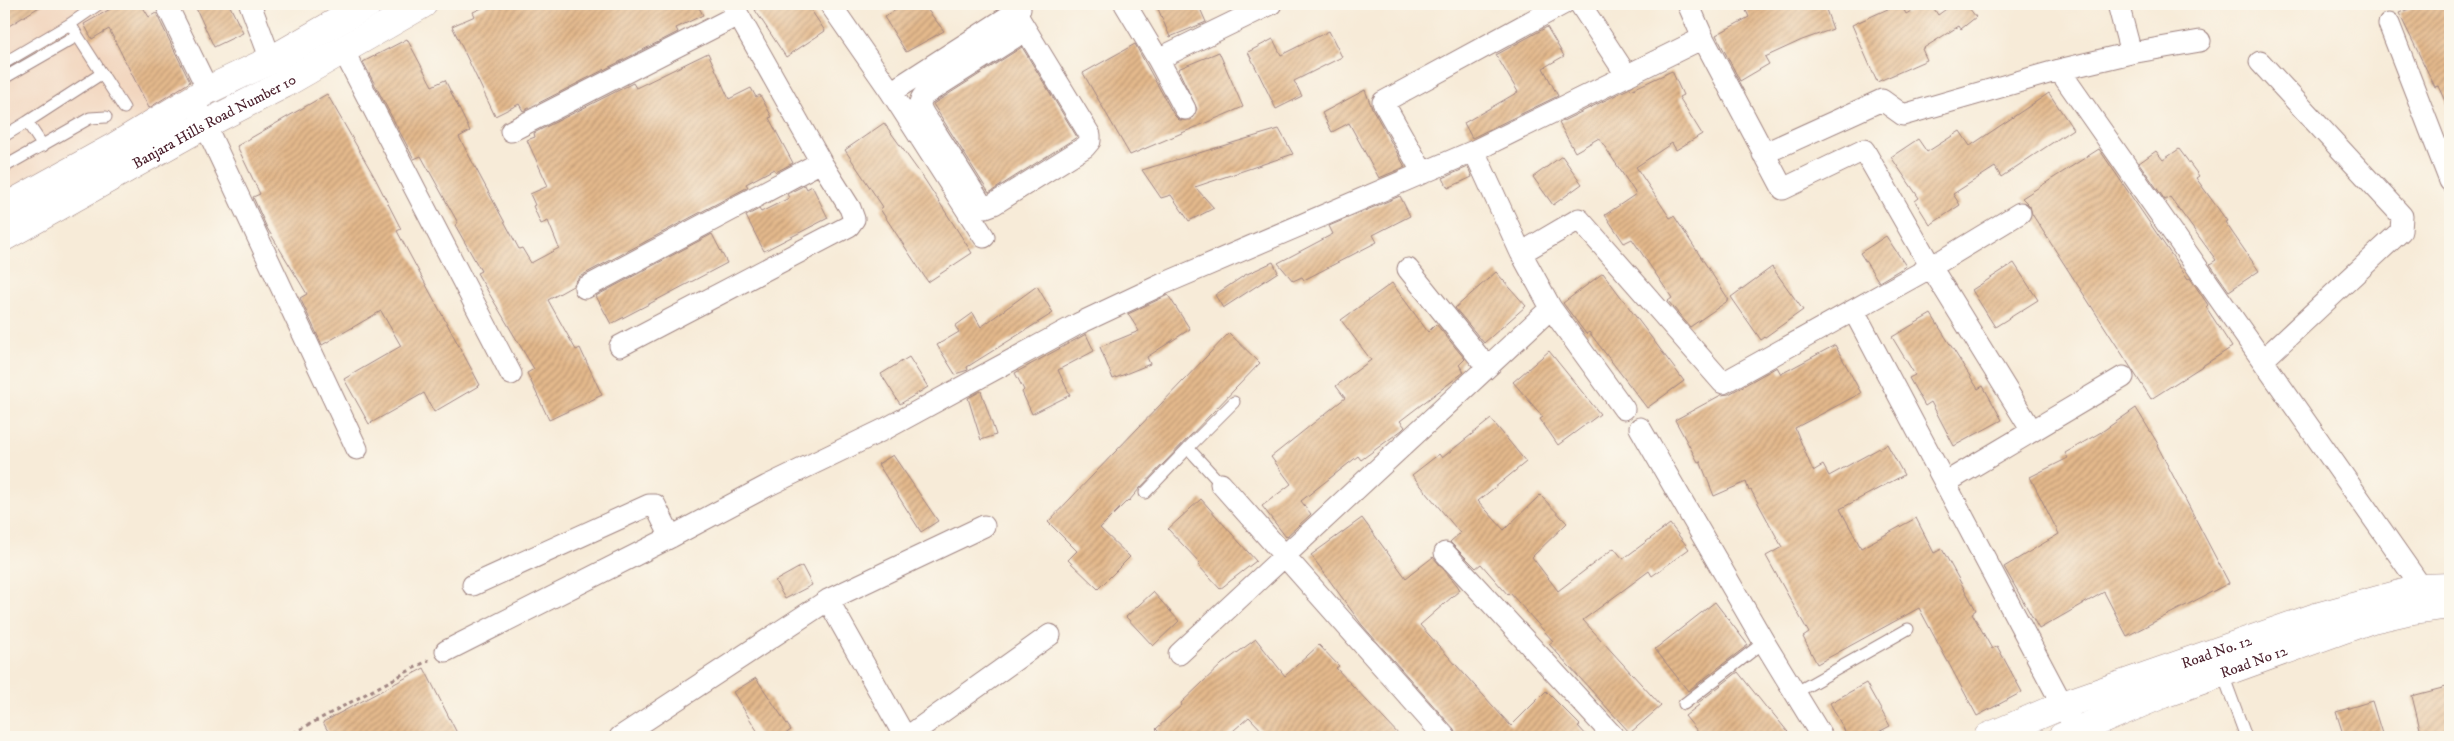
<svg xmlns="http://www.w3.org/2000/svg" width="2454" height="741" font-family="'IM FELL DW Pica',serif">
  <defs>
    <pattern id="building-hatch" width="6" height="6" patternUnits="userSpaceOnUse" patternTransform="scale(1.25)"><rect width="6" height="6" fill="#e4b98c"/><path d="M-1 1l2-2M0 6l6-6M5 7l2-2" fill="none" stroke="#bb9673"/></pattern>
  </defs>
  <rect width="100%" height="100%" fill="#fbf7ec"/>
  <filter id="ink" filterUnits="userSpaceOnUse"><feTurbulence type="fractalNoise" baseFrequency=".02" numOctaves="2"/><feDisplacementMap in="SourceGraphic" scale="10" xChannelSelector="R" yChannelSelector="G"/><feConvolveMatrix kernelMatrix="1 2 1 2 8 2 1 2 1" color-interpolation-filters="sRGB"/></filter>
  <filter id="wash" filterUnits="userSpaceOnUse"><feTurbulence type="fractalNoise" baseFrequency=".0096" numOctaves="4" result="noise"/><feDisplacementMap in="SourceGraphic" scale="20" xChannelSelector="R" yChannelSelector="G"/><feGaussianBlur stdDeviation="1.12" result="paint"/><feColorMatrix in="noise" values="0 0 0 0 0 0 0 0 0 0 0 0 0 0 0 0 0 1.4 0 .05"/><feComposite in="paint" operator="in"/></filter>
  <g filter="url(#wash)">
    <rect width="100%" height="100%" fill="#f7ebd8"/>
    <!-- built -->
    <path fill="#f2d5be" d="M4,4H146L192,94L4,202Z"/>
    <g id="blocks">
      <!-- building -->
      <path fill="url(#building-hatch)" d="M4,4H44L4,29Z
        M119,4H141L149,17L156,13L190,82L149,108L109,29L92,39L84,24Z
        M194,4H229L243,33L214,47Z
        M491,4H697L703,15L676,28L678,32L523,111L519,104L495,116L452,26L475,16L473,12Z
        M764,4H807L825,31L786,57L755,10Z
        M906,4H923L944,31L906,52L884,17Z
        M1156,4H1198L1206,22L1170,37Z
        M1743,4H1824L1833,29L1802,40L1765,57L1769,64L1740,81L1716,35L1749,17Z
        M1899,4H1901L1906,14L1923,4H1931L1938,15L1953,4H1966L1976,17L1961,29L1959,26L1922,49L1927,60L1877,82L1852,25Z
        M2421,4H2450V112L2438,86L2435,87L2399,13Z
        M1547,27L1564,56L1543,68L1558,96L1472,138L1464,123L1518,92L1496,55Z
        M1329,31L1342,57L1294,81L1302,96L1276,109L1248,52L1273,39L1281,55Z
        M407,39L432,86L445,80L470,131L459,137L519,249L522,248L531,263L559,248L548,221L541,224L533,206L535,205L530,194L548,186L527,140L535,137L534,133L633,83L636,88L708,53L729,99L751,88L756,97L760,95L772,117L769,118L793,163L776,172L774,169L746,184L748,187L579,277L573,286L548,300L576,350L580,348L602,395L549,420L527,373L534,369L477,273L481,271L455,225L458,223L421,156L414,159L363,62Z
        M1135,44L1174,115L1179,120H1191L1197,109L1178,69L1219,52L1243,107L1130,155L1083,73Z
        M1022,47L1077,137L989,193L933,104Z
        M1672,71L1683,95L1679,97L1702,134L1676,150L1672,143L1636,167L1670,218L1674,216L1729,300L1690,327L1668,301L1672,298L1632,239L1624,243L1605,215L1636,194L1599,138L1575,152L1559,123L1630,88L1631,90Z
        M1365,90L1372,108L1405,167L1379,178L1349,123L1332,132L1322,113Z
        M2049,93L2073,129L2001,177L1995,167L1953,194L1960,205L1930,225L1915,201L1919,198L1891,157L1918,139L1927,152L1960,131L1970,146Z
        M327,94L375,178L401,229L397,231L480,385L434,412L424,393L369,424L344,379L401,346L381,311L322,345L300,298L307,294L267,228L253,197L260,194L237,146Z
        M884,123L925,180L972,253L928,282L880,209L883,207L845,150Z
        M1279,129L1293,154L1195,187L1214,208L1189,221L1171,195L1161,198L1142,170Z
        M2099,149L2188,279L2190,278L2208,305L2206,307L2232,347L2151,399L2032,214L2030,206L2022,198Z
        M2179,149L2199,176L2196,178L2227,221L2225,222L2259,271L2229,291L2210,264L2216,260L2170,197L2165,200L2139,163L2156,151L2163,160Z
        M1562,156L1582,184L1553,205L1533,177Z
        M1468,167L1472,177L1448,188L1443,178Z
        M805,185L807,189L812,186L828,218L764,251L746,216L759,209L761,212L789,198L787,194Z
        M1400,196L1410,216L1373,235L1377,242L1304,280L1302,277L1293,281L1278,263L1333,234L1329,226Z
        M712,234L727,263L611,324L596,296Z
        M1886,236L1906,266L1879,282L1860,253Z
        M1273,262L1278,272L1223,308L1215,295L1245,275Z
        M2014,263L2038,300L1995,327L1972,290Z
        M1772,267L1803,310L1761,340L1731,297Z
        M1496,272L1526,306L1484,343L1455,308Z
        M1603,273L1684,381L1647,408L1589,332L1586,334L1563,303Z
        M1392,283L1428,332L1436,324L1465,359L1459,365L1464,372L1400,421L1405,427L1402,430L1361,460L1358,456L1301,501L1311,514L1286,537L1262,506L1291,484L1271,457L1345,398L1336,386L1371,360L1341,320Z
        M1037,286L1053,313L967,367L968,370L955,374L937,345L959,332L955,326L973,313L981,327Z
        M1168,295L1190,329L1147,357L1150,364L1113,379L1100,347L1139,331L1128,314Z
        M1931,314L1978,389L1983,386L2002,420L1954,446L1931,402L1925,406L1909,378L1915,375L1892,337Z
        M1229,333L1260,363L1140,488L1129,501L1128,500L1100,528L1130,557L1098,589L1068,560L1077,551L1048,522Z
        M1086,334L1094,351L1058,370L1070,395L1032,414L1022,392L1024,390L1015,373Z
        M1835,345L1861,393L1795,428L1813,471L1823,465L1829,476L1887,444L1904,475L1840,509L1861,548L1916,518L1934,553L1942,549L1976,610L1972,613L1992,649L1997,646L2022,692L1977,716L1919,608L1817,664L1803,637L1809,633L1766,556L1782,547L1751,490L1749,491L1746,482L1714,496L1700,461L1698,462L1675,420L1721,395L1729,394L1777,367L1781,374Z
        M1549,351L1600,414L1558,445L1540,419L1543,417L1513,382Z
        M909,357L928,387L900,404L881,374Z
        M981,391L996,435L981,440L968,398Z
        M2136,408L2158,444L2157,445L2229,583L2127,636L2104,592L2039,629L2004,567L2059,534L2030,477L2068,458L2065,453L2103,431Z
        M1491,419L1526,462L1478,501L1504,530L1540,495L1567,523L1532,557L1558,591L1614,548L1623,559L1670,524L1689,549L1652,576L1649,571L1583,620L1661,706L1630,733L1549,644L1553,641L1510,593L1508,595L1481,564L1476,568L1450,542L1460,533L1412,475L1439,454L1442,458Z
        M893,455L938,521L921,532L878,464Z
        M1201,499L1256,561L1220,589L1198,565L1200,563L1168,529Z
        M1362,518L1406,578L1433,557L1457,585L1460,590L1420,625L1511,726L1546,691L1580,725L1578,726L1588,737H1457L1454,729L1362,625L1311,555Z
        M802,566L812,585L785,599L775,581Z
        M1153,592L1179,621L1153,646L1126,617Z
        M1715,602L1748,645L1688,691L1655,649Z
        M1256,639L1285,676L1319,645L1339,666L1336,668L1401,737H1268L1249,717L1226,737H1164L1156,729L1182,705L1181,703L1222,664Z
        M424,668L459,737H331L323,722Z
        M1738,672L1769,711L1770,710L1792,737H1702L1685,716L1699,705L1698,703Z
        M756,678L791,730L781,737H761L733,692Z
        M1866,683L1890,726L1869,737H1848L1830,703Z
        M2450,686V737H2422L2412,696Z
        M2372,701L2383,737H2344L2336,712Z"/>
    </g>
  </g>
  <g filter="url(#ink)">
    <use href="#blocks" fill-opacity="0" stroke="#a08582" stroke-width="1"/>
    <g fill="none" stroke-linecap="round" stroke-linejoin="round">
      <!-- service casing -->
      <g stroke="#a08582" stroke-width="13">
        <path id="service" d="M70,24L124,108
          M4,63L70,24L99,4
          M4,78L77,36
          M27,122L101,74
          M4,136L27,122L43,146
          M4,167L90,118L106,117
          M1221,484L1188,448L1234,402
          M1145,493L1188,448
          M2222,672L2246,737
          M1795,693L1908,629
          M1684,704L1764,642"/>
      </g>
      <!-- minor casing -->
      <g stroke="#a08582" stroke-width="23">
        <path id="minor" d="M166,4L208,90
          M250,4L271,60
          M830,4L891,92L984,237
          M1125,4L1158,59L1271,4
          M1580,4L1627,76
          M1688,4L1703,38L1783,189L1864,150L1931,267L2032,431
          M2389,24L2450,181
          M343,50L511,374
          M2131,53L2200,41
          M1158,59L1185,109
          M2260,62L2402,216L2401,231L2263,360
          M2059,70L2422,588
          M891,92L1020,9
          M193,99L357,449
          M933,128C926,117 914,106 924,95L1026,30
          M511,131L738,15
          M919,136L933,128L981,204L986,207L994,204L1085,147L1090,141V135L1015,12
          M1763,154L1882,100L1903,115L2059,70L2131,53L2118,4
          M1423,173L1383,102L1563,4
          M1521,253L1579,219L1723,383L1931,267L2020,213
          M1408,269L1487,367
          M585,288L821,162
          M1854,311L2070,719
          M620,346L849,226L854,219L850,208L821,162L732,4
          M1624,409L1551,308L1521,253L1474,151L1703,38
          M1640,428L1764,642L1822,737
          M1945,483L2123,377
          M1221,484L1445,737
          M1445,553L1614,737
          M473,585L649,505H655L671,537
          M828,600L905,737
          M446,651L671,537L767,486L887,428L1078,324L1163,284L1474,151
          M1179,654L1551,308
          M620,737L828,600L984,526
          M907,737L1050,635"/>
      </g>
      <!-- secondary casing -->
      <g stroke="#a08582" stroke-width="29">
        <g id="secondary">
          <path d="M4,208L116,146L208,90L271,60L368,4"/>
          <path id="s1" d="M4,237L206,124L284,84L423,4"/>
          <path id="s2" d="M1988,737L2063,705L2316,617L2422,588L2450,587"/>
          <path id="s3" d="M2062,737L2163,694L2372,619L2407,611L2450,605"/>
        </g>
      </g>
      <!-- path -->
      <path stroke="#a08582" stroke-width="3" stroke-dasharray="4 4" stroke-linecap="butt" d="M286,737L429,660"/>
      <!-- service -->
      <use href="#service" stroke="#fff" stroke-width="11"/>
      <!-- minor -->
      <use href="#minor" stroke="#fff" stroke-width="21"/>
      <!-- secondary -->
      <use href="#secondary" stroke="#fff" stroke-width="28"/>
    </g>
  </g>
  <g text-anchor="middle" dominant-baseline="central" stroke-width="4.5" stroke-linejoin="round" paint-order="stroke">
    <!-- street labels -->
    <g font-size="15" fill="#4a1f2b" stroke="#fbf7ec">
      <text stroke="none"><textPath href="#s1" startOffset="240">Banjara Hills Road Number 10</textPath></text>
      <text stroke="none"><textPath href="#s2" startOffset="244">Road No. 12</textPath></text>
      <text stroke="none"><textPath href="#s3" startOffset="206">Road No 12</textPath></text>
    </g>
  </g>
  <!-- margin -->
  <rect width="2454" height="741" fill="none" stroke="#fbf7ec" stroke-width="20"/>
</svg>
